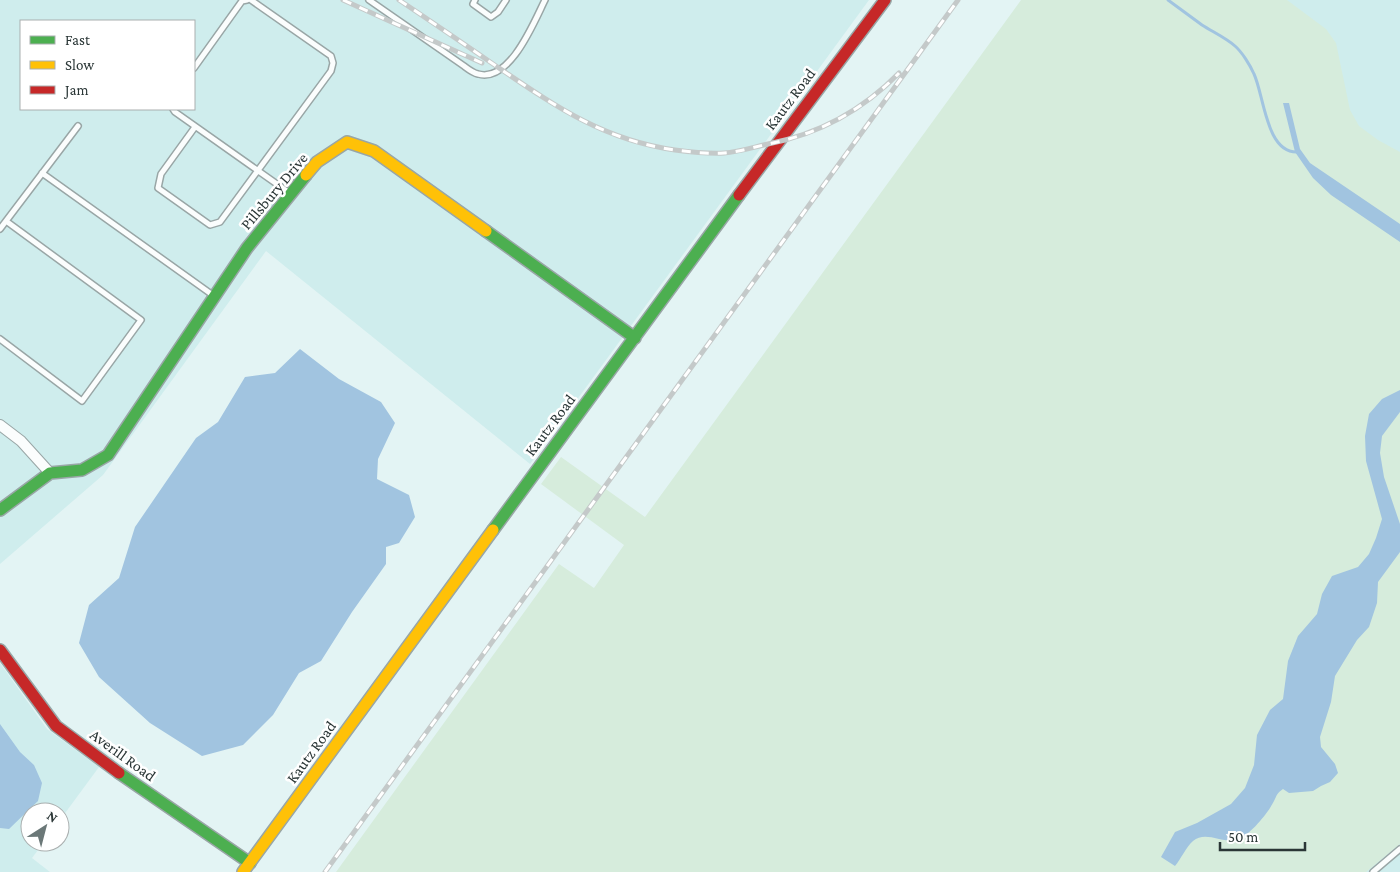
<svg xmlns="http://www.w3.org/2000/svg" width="1400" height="872" font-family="'Crimson Pro',serif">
  <rect width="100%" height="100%" fill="#e3f4f4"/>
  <!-- built -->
  <path fill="#cfeded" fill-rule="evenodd" d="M0,0H869L530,464L266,251L103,475L0,564ZM21,21H194V109H21Z
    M1258,0H1400V185Z
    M0,663L47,729L99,767L60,820V812H30V842H44L32,858L50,872H0Z
    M1400,839V872H1361Z"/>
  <!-- green -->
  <path fill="#d6ecdc" d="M1021,0H1287L1326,29L1336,43L1350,110L1359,126L1378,140L1400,152V844L1366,872H336L559,564L594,588L624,545L541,484L561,457L645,517Z"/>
  <!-- water -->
  <path fill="#a1c4e0" d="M1283,103H1289L1300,149L1310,163L1400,224V242L1331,195L1313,178L1295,152Z
    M300,349L339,379L381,402L395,423L378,459L377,479L409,495L415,517L399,543L386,547V564L352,612L321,661L299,673L273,715L243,745L202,756L150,723L99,677L79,643L89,605L119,578L135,527L196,438L218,422L245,377L275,373Z
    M1400,390V412L1382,436L1380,453L1384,477L1400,524V552L1378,582L1377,603L1369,627L1357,640L1335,676L1331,702L1320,737L1321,747L1335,764L1338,773L1330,782L1321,786L1313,791L1289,793L1283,789C1277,793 1277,795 1274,801C1268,813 1252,832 1241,838C1226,847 1207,829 1193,841C1186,847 1181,859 1175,866L1161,857L1175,832L1197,823L1231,804L1245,788L1254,765L1257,735L1270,710L1283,699L1288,661L1298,636L1317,614L1322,594L1332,576L1358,567L1369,554L1376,538L1382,519L1366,461L1365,436L1369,414L1382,399Z
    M0,724L20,752L34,765L42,783L38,801L9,829L0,828Z"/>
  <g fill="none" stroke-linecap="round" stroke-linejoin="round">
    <!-- stream -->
    <path stroke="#a1c4e0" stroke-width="3" d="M1168,0C1179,8 1191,17 1202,25C1213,32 1226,38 1235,46C1242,52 1250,65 1254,74C1264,95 1266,154 1298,152"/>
    <!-- lane casing -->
    <g stroke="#99a6a6" stroke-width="8">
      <path id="lane" d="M369,0L464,66C468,69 473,73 478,74C510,83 534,22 545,0
        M475,0L473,4L491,17L498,12L506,0
        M194,68L242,1L247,0
        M173,109L175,112L291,194
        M195,127L161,174L158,188L210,225L220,222L331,71L333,63L331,56L251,0
        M42,173L214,296
        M0,229L78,126
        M0,339L82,401L141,320L6,221
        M1373,872L1400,849"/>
    </g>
    <!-- street casing -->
    <g stroke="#99a6a6" stroke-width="12">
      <path id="street" d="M0,425L21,441L50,473"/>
    </g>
    <!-- fast casing -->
    <g stroke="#99a6a6" stroke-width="14">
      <path id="fast" d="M486,231L635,338
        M0,510L50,473L82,470L108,455L247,248L306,175
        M493,530L739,195
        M119,773L250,863"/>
    </g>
    <!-- slow casing -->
    <g stroke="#99a6a6" stroke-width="14">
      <path id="slow" d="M306,175L317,162L347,142L374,151L486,231
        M243,872L493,530"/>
    </g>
    <!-- jam casing -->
    <g stroke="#99a6a6" stroke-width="14">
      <path id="jam" d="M739,195L885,0
        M0,650L56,726L119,773"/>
    </g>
    <!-- lane -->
    <use href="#lane" stroke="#fbfdfd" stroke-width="5"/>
    <!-- street -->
    <use href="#street" stroke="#fbfdfd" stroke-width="10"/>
    <!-- fast -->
    <use href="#fast" stroke="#4caf50" stroke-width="11"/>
    <!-- slow -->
    <use href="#slow" stroke="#ffc107" stroke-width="11"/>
    <!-- jam -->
    <use href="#jam" stroke="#c62828" stroke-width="11"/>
    <!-- rail casing -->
    <g stroke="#c4c9c9" stroke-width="5">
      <path id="rail" d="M343,0L482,63
        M399,0C432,22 464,44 496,66C555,106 603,140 675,150C691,152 708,154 724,153C739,152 754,147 768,144C819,134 863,110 899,73
        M325,872L958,0"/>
    </g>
    <!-- rail -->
    <use href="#rail" stroke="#fff" stroke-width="3" stroke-dasharray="9" stroke-linecap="butt"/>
  </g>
  <g text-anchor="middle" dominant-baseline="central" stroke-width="5" stroke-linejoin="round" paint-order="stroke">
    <!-- street labels -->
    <g font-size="16" fill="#2a3636" stroke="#fff">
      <text transform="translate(790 99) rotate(-53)">Kautz Road</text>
      <text transform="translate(274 191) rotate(-50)">Pillsbury Drive</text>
      <text transform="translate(550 425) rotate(-53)">Kautz Road</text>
      <text transform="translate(311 752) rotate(-54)">Kautz Road</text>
      <text transform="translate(123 755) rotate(36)">Averill Road</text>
    </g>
  </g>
  <!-- legend -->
  <rect x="20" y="20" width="175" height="90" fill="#ffffff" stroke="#aaafaf"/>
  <rect x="30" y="36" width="25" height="8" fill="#4caf50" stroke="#aaafaf"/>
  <text x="65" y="45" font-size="15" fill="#2a3636">Fast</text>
  <rect x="30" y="61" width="25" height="8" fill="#ffc107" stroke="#aaafaf"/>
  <text x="65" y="70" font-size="15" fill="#2a3636">Slow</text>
  <rect x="30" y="86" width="25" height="8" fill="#c62828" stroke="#aaafaf"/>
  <text x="65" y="95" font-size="15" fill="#2a3636">Jam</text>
  <!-- north arrow -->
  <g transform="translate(45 827) rotate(36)"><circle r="24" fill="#ffffff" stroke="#aaafaf"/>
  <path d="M0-4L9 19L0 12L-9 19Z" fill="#6b7878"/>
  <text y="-8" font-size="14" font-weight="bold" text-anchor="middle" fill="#2a3636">N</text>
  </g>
  <!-- scale -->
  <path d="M1220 842v8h85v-8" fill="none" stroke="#2a3636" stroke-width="2.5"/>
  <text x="1228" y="842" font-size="15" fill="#2a3636" stroke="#ffffff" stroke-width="4" paint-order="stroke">50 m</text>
</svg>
